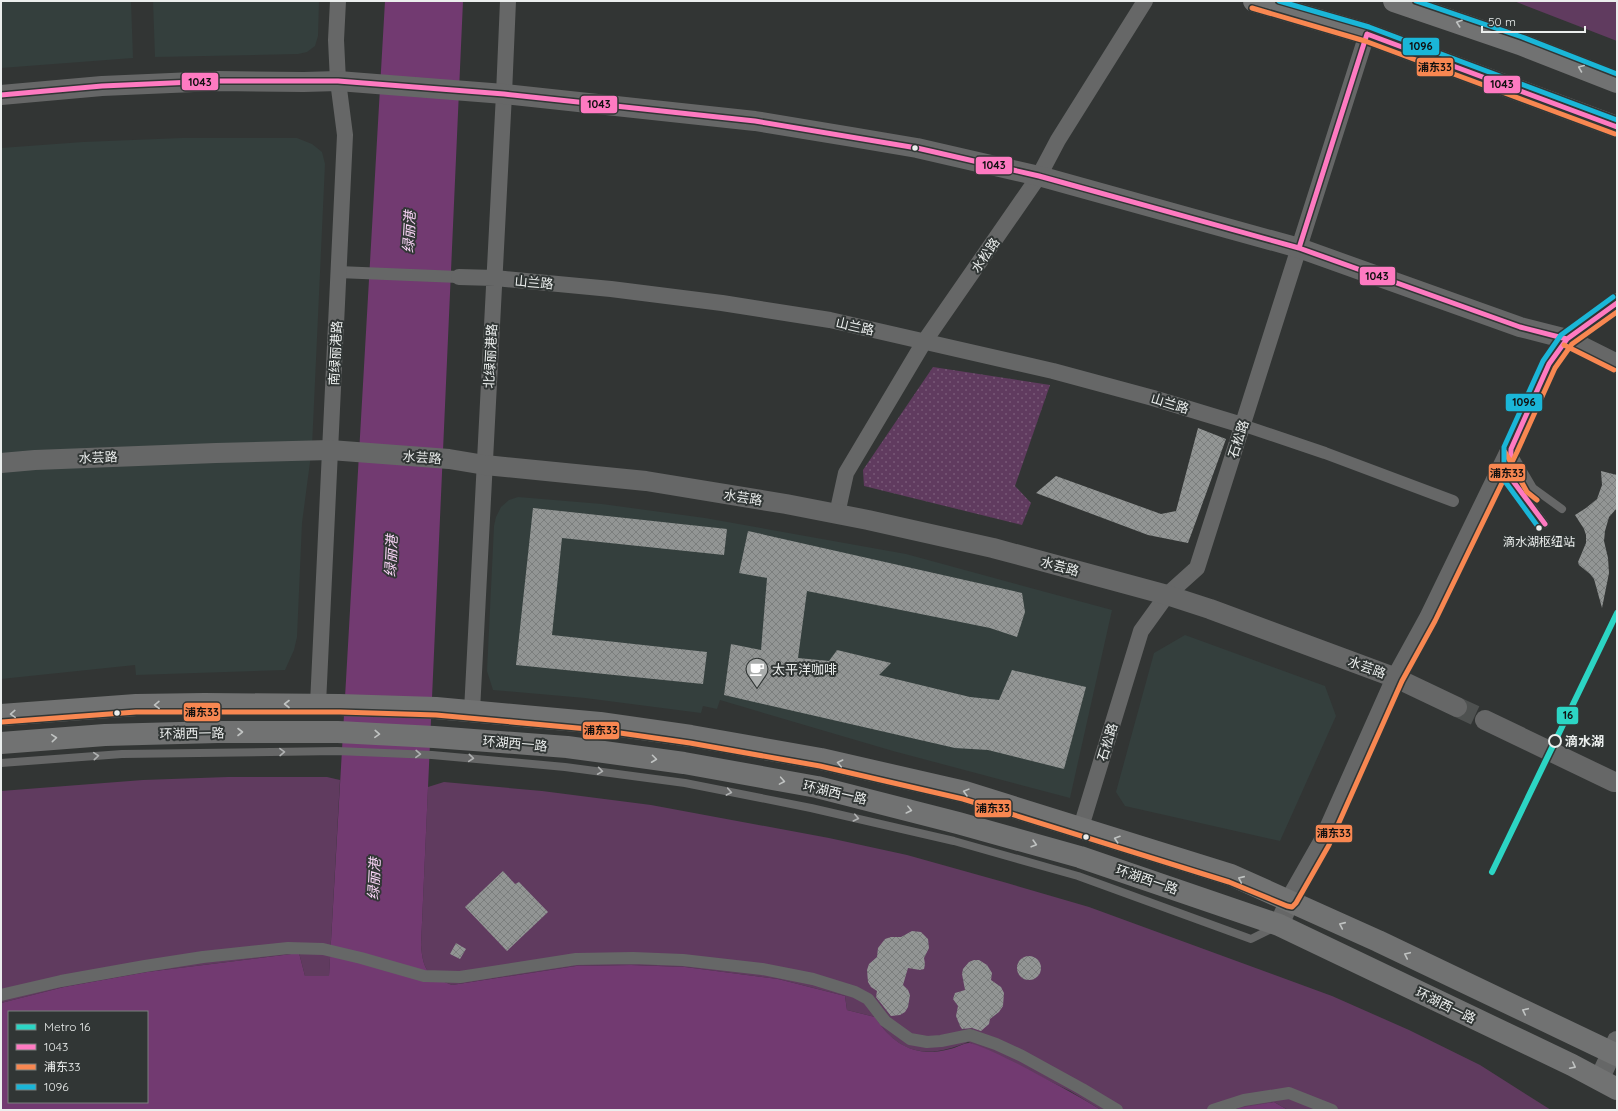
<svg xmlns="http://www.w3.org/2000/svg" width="1618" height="1111" font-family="Quicksand,'Noto Sans SC',sans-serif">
  <defs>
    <pattern id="grass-dots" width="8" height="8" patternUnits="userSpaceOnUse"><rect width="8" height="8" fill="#603b5f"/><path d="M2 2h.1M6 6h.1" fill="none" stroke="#775876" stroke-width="1.8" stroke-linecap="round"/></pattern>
    <pattern id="building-cross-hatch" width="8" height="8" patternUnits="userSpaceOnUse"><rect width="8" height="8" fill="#929594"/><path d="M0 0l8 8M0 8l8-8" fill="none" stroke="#7b7e7d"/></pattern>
  </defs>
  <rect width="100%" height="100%" fill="#323534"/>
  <!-- built -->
  <path fill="#343f3d" d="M1,1H131L133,58L1,68Z
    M153,1H319L318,36L315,46L307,52L298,54L155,57Z
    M182,138H297L312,144L322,152L325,164L312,447L302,523L297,637L294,650L285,670L136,675L135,665L1,679V148L83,142Z
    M518,497L602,504L705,518L906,554L1112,610L1070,798L893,751L720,700L717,709L703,706L701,713L585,698L493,690L487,671L494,526L496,517L501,507L509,500Z
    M1185,635L1325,686L1336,716L1280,841L1125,806L1116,792L1154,653Z"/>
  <!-- grass -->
  <path fill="url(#grass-dots)" d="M933,367L1050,385L1015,486L1031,503L1022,525L864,486L863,470Z"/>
  <!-- park -->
  <path fill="#603b5f" d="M1514,1H1617V41Z
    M228,777H327L340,780L329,976H305L299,953L147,972L64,987L1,1003V791L143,780Z
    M444,782L542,791L651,805L829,838L907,855L1007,883L1089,907L1332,996L1409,1030L1480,1065L1551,1110H1288L1274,1102L1234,1110H1101L1070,1091L968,1042C928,1059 899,1055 875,1017L847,1010L845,996L778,979L685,967L631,965L576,966L452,985C428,976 423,971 421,945L428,787Z"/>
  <!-- water -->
  <path fill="#723a71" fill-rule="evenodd" d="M385,1H463L421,945C423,971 428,976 452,985L576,966L631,965L685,967L778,979L845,996L847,1010L875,1017C893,1045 916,1058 950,1049C956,1048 965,1042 970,1043C987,1048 1003,1057 1018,1064C1046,1079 1074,1093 1101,1110H1V1003L64,987L147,972L299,953L305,976H329ZM9,1012H147V1102H9Z
    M1274,1102L1288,1110H1234L1239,1108Z"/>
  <!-- building -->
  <path fill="url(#building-cross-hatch)" d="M1198,428L1226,439L1188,543L1148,535L1036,493L1056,476L1161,514L1176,511Z
    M1601,471L1617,475V508L1609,517L1605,531L1604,541L1608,558L1609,573L1602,608L1594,579L1590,574L1579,565L1578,562L1586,543V535L1584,529L1575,515L1586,508L1597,499L1602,485Z
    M533,508L727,529L724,555L562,538L552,635L707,652L703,684L516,665Z
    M748,531L1022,593L1025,612L1017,637L990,628L807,591L798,658L829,661L837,650L891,663L879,675L970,697L999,700L1012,670L1086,687L1064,769L988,750L955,748L724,695L731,644L761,650L767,578L739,573Z
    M503,871L515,884L519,882L548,912L507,951L465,907Z
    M912,931L921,932L928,939L929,948L924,958L925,964L924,969L920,970L908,968L903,985L908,990L910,995L908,1007L905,1012L900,1015L891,1016L876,997L877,991L871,987L868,982L867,970L869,964L877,957L878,948L885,939L891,937H901Z
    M456,943L466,949L460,959L450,954Z
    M1017 968a12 12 0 1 1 24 0a12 12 0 1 1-24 0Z
    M974,960H979L987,965L992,973L991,980L1001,987L1004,993L1003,1006L999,1012L990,1019L989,1024L981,1031L972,1028L962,1029L960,1026L956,1016L958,1006L953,999L955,993L965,990L962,974L963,969L969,962Z"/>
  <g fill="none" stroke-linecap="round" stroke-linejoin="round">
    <!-- tertiary-tunnel -->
    <path stroke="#4e5150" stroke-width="20" stroke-dasharray="20 10" stroke-linecap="butt" d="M1457,707L1485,720"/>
    <!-- service -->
    <path stroke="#666767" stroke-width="8" d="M1512,452L1533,488L1562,509
      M1511,462L1510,477L1545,524
      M1,763L122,754L337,751L432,755L565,767L685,783L811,808L954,841L1078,876L1251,939L1275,927"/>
    <!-- pedestrian -->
    <path stroke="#666767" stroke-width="12" d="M338,272L459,277
      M1242,425L1325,453L1453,501
      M1,995L61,981L145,966L203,957L288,948L323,949L361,958L424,976L460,977L576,959L633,958L683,960L762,969L813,979L855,992L868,999L885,1021L910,1039L927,1042L941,1041L970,1035L996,1044L1022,1056L1082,1089L1117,1110
      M1213,1110L1244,1100L1289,1093L1332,1110"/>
    <!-- minor -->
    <path stroke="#666767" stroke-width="16" d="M459,277L495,278L611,289L722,303L830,320L1053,371L1153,398L1242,425
      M837,514L846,473L924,342L1039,176L1058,140L1145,1
      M318,704L345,135L338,81L336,40L338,1
      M472,711L504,94L508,1
      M1081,827L1141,631L1167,595L1197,568L1367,34"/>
    <!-- tertiary -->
    <path stroke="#666767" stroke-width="20" d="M1,95L102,86L217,81L304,82L338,81L504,94L755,121L852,137L917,148L1039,176L1299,248L1520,327L1567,339L1617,364
      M1,463L35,460L216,453L330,450L449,459L485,465L646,481L786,504L868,520L993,548L1167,595L1210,609L1396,678L1457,707
      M1485,720L1614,782
      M1279,925L1290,900L1323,842L1396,678L1429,618L1511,449L1549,364L1567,339L1617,303
      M1599,1080L1617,1041"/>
    <!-- secondary -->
    <path stroke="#717272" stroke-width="22" d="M1254,1L1367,34L1617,127
      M1394,1L1520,44L1617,82
      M1,715L136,705L205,704L340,705L436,708L600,723L691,736L821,759L965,792L1231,875L1378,941L1617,1055
      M1,743L105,735L218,732H338L434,737L567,747L684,763L817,787L958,823L1080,857L1279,925L1572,1065L1617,1089"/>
    <!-- bus-1 casing -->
    <g stroke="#313635" stroke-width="8">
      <path id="bus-1" d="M1,95L102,86L217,81H338L504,94L755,121L917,148L1039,176L1299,248L1520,327L1567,339
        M1299,248L1367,34L1617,127
        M1545,524L1510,477L1511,449L1549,364L1567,339L1617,303"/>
    </g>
    <!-- bus-2 casing -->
    <g stroke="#313635" stroke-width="8">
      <path id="bus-2" d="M1252,8L1365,41L1615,134
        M1564,345L1614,370
        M1505,452L1527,492L1537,500
        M2,722L136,712H340L436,715L599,730L690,743L820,766L963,799L1229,882L1287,906L1292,907L1296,903L1329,845L1402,681L1435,621L1517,452L1555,368L1572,344L1617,312"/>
    </g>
    <!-- bus-3 casing -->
    <g stroke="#313635" stroke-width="8">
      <path id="bus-3" d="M1279,1L1369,27L1617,120
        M1416,1L1522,37L1617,74
        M1539,528L1504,480V447L1543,361L1561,335L1613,297"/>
    </g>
    <!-- bus-1 -->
    <use href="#bus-1" stroke="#fe7ac1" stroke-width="5"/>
    <!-- bus-2 -->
    <use href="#bus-2" stroke="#f88751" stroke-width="5"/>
    <!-- bus-3 -->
    <use href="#bus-3" stroke="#1ab6d8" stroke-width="5"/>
    <!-- metro-1 casing -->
    <g stroke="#313635" stroke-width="9">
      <path id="metro-1" d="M1492,872L1617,613"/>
    </g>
    <!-- metro-1 -->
    <use href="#metro-1" stroke="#2cd5c4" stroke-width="6"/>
  </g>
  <!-- one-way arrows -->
  <defs><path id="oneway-chevron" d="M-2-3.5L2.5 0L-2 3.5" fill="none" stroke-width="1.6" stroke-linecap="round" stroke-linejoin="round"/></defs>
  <g stroke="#c0c3c2">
    <use href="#oneway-chevron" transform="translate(1459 23) rotate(-161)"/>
    <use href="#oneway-chevron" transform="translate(1581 68) rotate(-158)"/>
    <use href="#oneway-chevron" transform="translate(287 704) rotate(-180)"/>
    <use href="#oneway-chevron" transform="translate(157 705) rotate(179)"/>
    <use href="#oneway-chevron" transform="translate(13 714) rotate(177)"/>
    <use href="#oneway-chevron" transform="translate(240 732)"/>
    <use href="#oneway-chevron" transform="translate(377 734) rotate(3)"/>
    <use href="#oneway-chevron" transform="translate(54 738) rotate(-5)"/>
    <use href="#oneway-chevron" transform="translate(654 759) rotate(7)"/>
    <use href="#oneway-chevron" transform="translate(840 763) rotate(-167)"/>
    <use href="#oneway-chevron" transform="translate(782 781) rotate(10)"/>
    <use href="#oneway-chevron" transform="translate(966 792) rotate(-165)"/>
    <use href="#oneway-chevron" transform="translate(909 810) rotate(14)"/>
    <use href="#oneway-chevron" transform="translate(1117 839) rotate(-162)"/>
    <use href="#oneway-chevron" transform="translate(1034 844) rotate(16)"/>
    <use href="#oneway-chevron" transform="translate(1241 879) rotate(-156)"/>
    <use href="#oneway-chevron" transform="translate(1342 925) rotate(-156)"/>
    <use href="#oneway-chevron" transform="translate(1407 955) rotate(-155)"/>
    <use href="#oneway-chevron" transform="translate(1525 1011) rotate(-155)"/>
    <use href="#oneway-chevron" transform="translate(1573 1066) rotate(27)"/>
  </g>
  <g stroke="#afb1b1">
    <use href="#oneway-chevron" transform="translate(282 752) rotate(-1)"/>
    <use href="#oneway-chevron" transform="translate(418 754) rotate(2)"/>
    <use href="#oneway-chevron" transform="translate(96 756) rotate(-5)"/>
    <use href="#oneway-chevron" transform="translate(471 758) rotate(5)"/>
    <use href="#oneway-chevron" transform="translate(600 771) rotate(8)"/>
    <use href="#oneway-chevron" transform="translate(729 792) rotate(11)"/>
    <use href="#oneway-chevron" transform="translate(856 818) rotate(13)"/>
  </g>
  <!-- icons -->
  <defs>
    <g id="cafe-pin" transform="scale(1.15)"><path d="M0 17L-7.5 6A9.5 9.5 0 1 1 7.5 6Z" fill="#aaadac" stroke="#313635"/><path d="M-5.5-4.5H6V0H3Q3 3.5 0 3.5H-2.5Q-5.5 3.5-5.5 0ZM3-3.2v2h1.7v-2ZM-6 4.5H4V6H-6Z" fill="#fff"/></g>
  </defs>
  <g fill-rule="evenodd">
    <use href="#cafe-pin" x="757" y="669"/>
  </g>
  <!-- markers -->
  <g fill="#ebeeed" stroke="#313635" stroke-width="1.5">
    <circle cx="915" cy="148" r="3.5"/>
    <circle cx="1539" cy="528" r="3.5"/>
    <circle cx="117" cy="713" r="3.5"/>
    <circle cx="1086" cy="837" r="3.5"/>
  </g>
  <circle fill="#313635" stroke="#ebeeed" stroke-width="2" cx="1555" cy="741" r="6"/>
  <g text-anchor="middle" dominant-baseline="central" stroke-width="4" stroke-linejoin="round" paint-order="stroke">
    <!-- bus labels -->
    <g font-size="12" fill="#ebeeed" stroke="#313635">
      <text x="1539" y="541">滴水湖枢纽站</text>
    </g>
    <!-- street labels -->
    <g font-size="13" fill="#ebeeed" stroke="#313635">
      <text transform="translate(985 255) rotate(-55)">水松路</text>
      <text transform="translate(534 282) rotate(5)">山兰路</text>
      <text transform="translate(855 326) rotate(13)">山兰路</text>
      <text transform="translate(335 353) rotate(-87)">南绿丽港路</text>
      <text transform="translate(490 356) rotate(-87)">北绿丽港路</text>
      <text transform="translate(1170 403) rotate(17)">山兰路</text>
      <text transform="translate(1238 439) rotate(-72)">石松路</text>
      <text transform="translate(98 457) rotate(-2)">水芸路</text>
      <text transform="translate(422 457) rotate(4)">水芸路</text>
      <text transform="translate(743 497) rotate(9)">水芸路</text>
      <text transform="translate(1060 566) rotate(15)">水芸路</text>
      <text transform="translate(1367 667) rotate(20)">水芸路</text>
      <text transform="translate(192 733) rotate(-1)">环湖西一路</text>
      <text transform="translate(1107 742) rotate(-73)">石松路</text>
      <text transform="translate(515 743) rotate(5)">环湖西一路</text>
      <text transform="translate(835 792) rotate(13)">环湖西一路</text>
      <text transform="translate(1147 879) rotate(19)">环湖西一路</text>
      <text transform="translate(1446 1005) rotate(26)">环湖西一路</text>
    </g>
    <!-- poi labels -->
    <g font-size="13" fill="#ebeeed" stroke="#313635" text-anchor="start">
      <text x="772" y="669">太平洋咖啡</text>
    </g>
    <!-- stop labels -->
    <g font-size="13" font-weight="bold" fill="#ebeeed" stroke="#313635" text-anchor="start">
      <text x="1565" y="741">滴水湖</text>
    </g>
    <!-- water labels -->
    <g font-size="14" font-style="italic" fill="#f7d3f4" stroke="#313635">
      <text transform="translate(409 232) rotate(-87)">绿丽港</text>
      <text transform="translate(391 556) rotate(-87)">绿丽港</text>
      <text transform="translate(374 879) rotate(-87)">绿丽港</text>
    </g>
  </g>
  <g stroke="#313635" stroke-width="1.5">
    <rect x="1402" y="37" width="38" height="19" rx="4" fill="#1ab6d8"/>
    <rect x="1416" y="57" width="38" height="20" rx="4" fill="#f88751"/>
    <rect x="181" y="72" width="38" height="19" rx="4" fill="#fe7ac1"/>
    <rect x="1483" y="75" width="38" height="19" rx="4" fill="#fe7ac1"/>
    <rect x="580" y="95" width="38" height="19" rx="4" fill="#fe7ac1"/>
    <rect x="975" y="156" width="38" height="19" rx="4" fill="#fe7ac1"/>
    <rect x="1359" y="266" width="37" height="20" rx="4" fill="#fe7ac1"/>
    <rect x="1505" y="393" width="38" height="19" rx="4" fill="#1ab6d8"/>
    <rect x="1488" y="463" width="38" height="19" rx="4" fill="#f88751"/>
    <rect x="183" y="702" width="38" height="20" rx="4" fill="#f88751"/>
    <rect x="1556" y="706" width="23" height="19" rx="4" fill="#2cd5c4"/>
    <rect x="582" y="721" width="38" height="19" rx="4" fill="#f88751"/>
    <rect x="974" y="799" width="38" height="19" rx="4" fill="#f88751"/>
    <rect x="1315" y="824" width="38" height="19" rx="4" fill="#f88751"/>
  </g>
  <g font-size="11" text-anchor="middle" font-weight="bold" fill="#111">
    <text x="1421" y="50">1096</text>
    <text x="1435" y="71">浦东33</text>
    <text x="200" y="86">1043</text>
    <text x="1502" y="88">1043</text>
    <text x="599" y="108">1043</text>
    <text x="994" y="169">1043</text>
    <text x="1377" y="280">1043</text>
    <text x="1524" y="406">1096</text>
    <text x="1507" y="477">浦东33</text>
    <text x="202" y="716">浦东33</text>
    <text x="1568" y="719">16</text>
    <text x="601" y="734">浦东33</text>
    <text x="993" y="812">浦东33</text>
    <text x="1334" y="837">浦东33</text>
  </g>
  <!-- border -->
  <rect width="1618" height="1111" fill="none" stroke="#ebeeed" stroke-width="4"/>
  <!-- legend -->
  <rect x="8" y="1011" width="140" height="92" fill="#313635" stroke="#7b807f"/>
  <rect x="16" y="1024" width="20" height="6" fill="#2cd5c4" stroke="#7b807f"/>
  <text x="44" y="1031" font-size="12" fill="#ebeeed">Metro 16</text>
  <rect x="16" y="1044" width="20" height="6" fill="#fe7ac1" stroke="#7b807f"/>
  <text x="44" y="1051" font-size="12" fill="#ebeeed">1043</text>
  <rect x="16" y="1064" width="20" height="6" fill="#f88751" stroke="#7b807f"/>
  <text x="44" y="1071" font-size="12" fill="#ebeeed">浦东33</text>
  <rect x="16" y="1084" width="20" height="6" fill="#1ab6d8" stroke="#7b807f"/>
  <text x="44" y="1091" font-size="12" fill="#ebeeed">1096</text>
  <!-- scale -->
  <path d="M1482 26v6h103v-6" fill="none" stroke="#ebeeed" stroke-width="2"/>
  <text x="1488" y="26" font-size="12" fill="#ebeeed" stroke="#313635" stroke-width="3" paint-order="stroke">50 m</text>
</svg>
